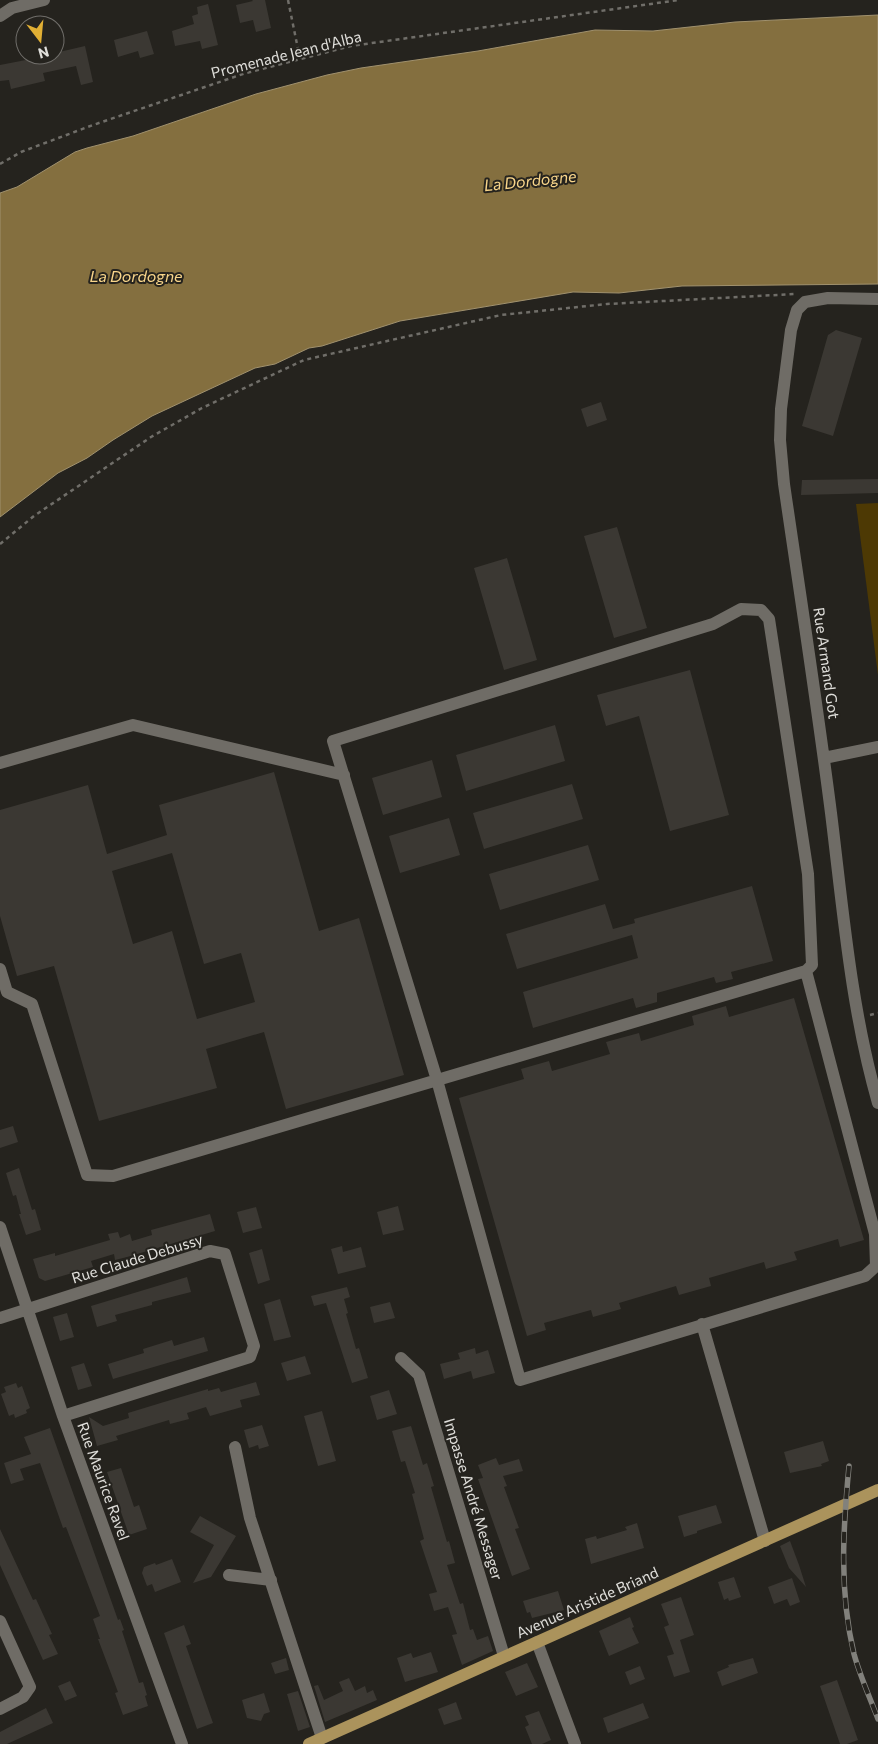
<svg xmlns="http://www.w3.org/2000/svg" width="878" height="1744" font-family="Commissioner,sans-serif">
  <rect width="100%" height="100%" fill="#25231e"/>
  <!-- green -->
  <path fill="#4d3904" d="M878,503V675L856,504Z"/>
  <!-- water -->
  <path fill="#846f3f" stroke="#a0916e" d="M878,15V284L682,286L619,293L573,292L400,321L322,346L309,348L275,364L255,368L152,416L113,440L87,458L58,473L0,517V193L17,187L75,152L87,148L133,136L256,94L327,75L361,68L478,51L595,30L653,31L735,22Z"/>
  <!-- building -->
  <path fill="#3b3833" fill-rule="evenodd" d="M252,0H265L271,28L256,32L253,20L240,23L236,5L253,1Z
    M208,4L218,45L202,49L200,41L175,46L172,31L194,24L192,16L198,14L197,7Z
    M147,31L154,54L140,58L138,51L118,57L114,40Z
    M85,46L93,82L81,85L76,66L43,73L45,81L11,89L9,80L0,81V65L31,59L32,63L55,58V53Z
    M836,330L862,338L833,436L802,426L828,335Z
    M601,402L607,420L587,427L581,409Z
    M878,479V493L801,495L802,480Z
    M617,527L647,628L614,638L584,536Z
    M507,558L537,660L504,670L474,568Z
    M690,670L729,815L670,831L639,716L606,726L597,695Z
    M555,725L565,761L466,791L456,755Z
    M432,760L442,797L383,815L372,778Z
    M274,772L319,931L359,918L404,1075L286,1109L264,1032L206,1049L217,1088L99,1121L54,966L17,976L0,916V810L88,785L107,854L167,835L159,805ZM172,853L204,964L241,953L255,1002L197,1019L172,931L133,944L112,871Z
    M572,784L583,819L484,849L473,813Z
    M449,818L460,855L400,873L389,836Z
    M588,845L599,880L500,910L489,874Z
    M752,886L773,961L731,972L733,979L716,983L714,977L657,993V1002L636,1008L633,998L533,1028L523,992L638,958L632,935L517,969L506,934L605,904L613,929L635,923L634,919Z
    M794,998L864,1240L840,1247L838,1239L794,1252L797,1260L766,1269L764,1262L709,1278L711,1286L679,1295L676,1286L619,1303L621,1309L593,1317L591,1310L544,1323L546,1330L527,1336L459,1098L524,1079L521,1069L549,1061L552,1071L610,1054L606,1042L639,1033L641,1041L694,1025L692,1016L726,1006L729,1017Z
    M13,1126L18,1142L0,1148V1130Z
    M19,1168L32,1210L35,1209L41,1230L26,1235L19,1214H21L16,1195L13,1196L6,1173Z
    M398,1206L404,1230L383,1235L377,1212Z
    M256,1207L262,1228L243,1233L237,1212Z
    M210,1214L215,1231L127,1257L115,1260L114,1254L91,1261L93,1267L45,1281L39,1278L33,1259L55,1253V1256L110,1240L108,1234L118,1232L120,1238L130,1234L132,1241L152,1235L151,1230Z
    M342,1246L343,1252L361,1247L366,1267L338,1274L331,1249Z
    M262,1249L270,1280L258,1284L249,1253Z
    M187,1277L191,1292L152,1302V1305L115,1315L117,1321L97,1327L91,1306Z
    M347,1287L350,1297L344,1299L348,1313L346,1314L356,1349L359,1348L368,1378L352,1383L326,1303L314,1306L311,1296Z
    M280,1299L291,1337L274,1341L264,1304Z
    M390,1302L395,1318L374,1323L370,1307Z
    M67,1313L74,1337L60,1341L53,1317Z
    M204,1337L208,1351L113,1379L108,1364L144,1353L143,1349L172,1340L174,1346Z
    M475,1348L476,1354L488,1350L495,1373L473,1379L471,1371L444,1379L440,1364L460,1359L458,1353Z
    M305,1356L311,1374L287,1381L281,1363Z
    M84,1363L92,1386L78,1390L71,1367Z
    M256,1382L260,1395L240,1400L242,1407L210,1416L206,1407L187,1413L189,1419L170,1424L169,1420L116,1436L118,1440L97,1446L89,1417L103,1426L129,1418L128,1413L164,1402L208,1389V1391L219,1388L221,1392Z
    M16,1383L18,1388L22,1386L30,1408L26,1410L27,1413L15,1418L14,1414L9,1416L1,1394L6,1392L4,1387Z
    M389,1390L397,1414L377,1420L370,1396Z
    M322,1411L336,1461L318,1466L304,1416Z
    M262,1425L269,1446L259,1449L258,1445L249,1448L244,1430Z
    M411,1426L423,1465L427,1463L434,1486L431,1487L447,1542L449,1541L455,1563L447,1565L460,1604L463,1603L470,1630L473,1629L477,1640L488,1636L493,1651L462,1665L452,1635L457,1634L448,1607L434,1611L429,1594L437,1592L420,1541L424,1539L412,1494L415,1493L405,1461L401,1462L392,1431Z
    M50,1428L118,1620L120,1619L124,1630L122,1631L139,1683L143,1682L147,1695L145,1696L148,1706L123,1715L115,1693L118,1692L98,1639H100L93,1619L100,1616L66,1527L63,1528L40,1463L20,1469L24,1480L11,1484L4,1463L31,1454L24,1437Z
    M823,1441L829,1461L821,1464L822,1466L790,1473L784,1452Z
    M496,1458L499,1465L519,1459L523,1471L503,1476L507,1486L504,1487L519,1528L515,1529L530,1569L512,1576L478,1479L483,1478L478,1465Z
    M121,1468L134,1507L139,1505L147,1529L129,1535L107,1472Z
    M716,1505L722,1523L697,1531V1533L684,1537L678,1516Z
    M200,1516L236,1536L211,1577L193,1583L214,1545L190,1532Z
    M637,1523L644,1548L591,1564L585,1539L596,1536L597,1539L627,1530L625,1527Z
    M0,1529L33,1600L36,1599L52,1634L49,1635L58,1654L43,1660L0,1565Z
    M790,1541L799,1565L806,1587L789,1568L780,1546Z
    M172,1559L181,1582L155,1592L152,1584L147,1586L142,1573L144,1567L155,1563L156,1565Z
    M734,1577L741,1597L729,1601L728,1598L724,1600L718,1582Z
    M792,1578L800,1602L790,1606L787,1599L774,1604L768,1587Z
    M558,1591L564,1610L532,1618L530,1612L527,1613L523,1601Z
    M681,1597L694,1635L680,1640L690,1672L674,1677L667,1656L674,1654L664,1627L669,1625L661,1604Z
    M630,1617L634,1627L632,1628L639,1643L609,1656L599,1631Z
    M184,1625L191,1644L186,1646L213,1723L197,1729L164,1633Z
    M431,1652L438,1672L405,1682L397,1658L411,1653L413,1658Z
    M286,1658L289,1670L275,1674L271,1663Z
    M753,1658L758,1673L722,1686L717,1672L729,1667L728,1665Z
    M527,1663L538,1687L516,1696L505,1672Z
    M640,1666L645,1679L630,1685L625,1672Z
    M349,1678L355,1691L365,1686L367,1693L373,1690L377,1700L325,1722L314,1686L318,1685L324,1700L343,1691L339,1682Z
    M837,1680L858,1740L847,1744H840L820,1686Z
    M70,1681L77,1696L65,1701L58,1686Z
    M298,1691L310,1727L298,1731L287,1694Z
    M264,1693L270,1712L264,1714L261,1721L247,1718L242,1700Z
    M456,1702L462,1719L444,1725L438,1709Z
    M643,1703L649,1718L608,1733L603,1718Z
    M46,1708L53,1723L7,1744H0V1732Z
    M539,1711L551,1740L542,1744H532L525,1727L529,1725L525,1716Z"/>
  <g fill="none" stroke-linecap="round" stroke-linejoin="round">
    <!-- path -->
    <path stroke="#706e69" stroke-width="2.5" stroke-dasharray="4 4" stroke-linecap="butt" d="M288,0L300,59
      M0,164L21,152L93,125L246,73L351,46L679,0
      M0,544L34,516L151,437L202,408L304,360L501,315L607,304L795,294
      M870,1015L878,1013"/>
    <!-- minor -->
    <path stroke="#6f6c66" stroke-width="12" d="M0,16L12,8L44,0
      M878,299L828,298L805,302L797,310L791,330L781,409L780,440L784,484C800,594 817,703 831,813C843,910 851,1009 878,1103
      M741,609L761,610L769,619L808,874L812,965L806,971L875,1234L876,1266L865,1276L520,1380L437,1080L333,741L713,624Z
      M824,758L878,747
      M0,763L133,725L344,775
      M0,969L7,992L32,1004L87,1175L113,1176L806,971
      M0,1227L63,1416L182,1744
      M0,1318L210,1251L225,1254L254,1346L250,1357L63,1416
      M702,1324L765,1541
      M401,1358L419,1375L504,1656
      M235,1447L250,1518L322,1738
      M229,1575L271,1580
      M0,1621L30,1687L23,1697L0,1709
      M537,1642L575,1744"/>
    <!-- major -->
    <path stroke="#ab935c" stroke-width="12" d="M309,1744L878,1490"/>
    <!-- rail casing -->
    <g stroke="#82817c" stroke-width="5.5">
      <path id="rail" d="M849,1466C843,1529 839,1591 854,1654C860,1676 870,1698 878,1719"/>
    </g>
    <!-- rail -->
    <use href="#rail" stroke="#25231e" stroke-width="4" stroke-dasharray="11" stroke-linecap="butt"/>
  </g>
  <g text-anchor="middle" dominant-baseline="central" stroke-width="4" stroke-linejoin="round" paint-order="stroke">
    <!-- street labels -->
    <g font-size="15" fill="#e0dfdb" stroke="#25231e">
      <text transform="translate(286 54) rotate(-14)">Promenade Jean d'Alba</text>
      <text transform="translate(827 663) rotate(82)">Rue Armand Got</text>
      <text transform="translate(137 1258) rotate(-17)">Rue Claude Debussy</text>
      <text transform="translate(104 1481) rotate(70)">Rue Maurice Ravel</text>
      <text transform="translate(474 1499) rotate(73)">Impasse André Messager</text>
      <text transform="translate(587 1602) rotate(-24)">Avenue Aristide Briand</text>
    </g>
    <!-- water labels -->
    <g font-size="16" font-style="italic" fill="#f8d58a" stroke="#25231e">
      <text transform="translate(530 180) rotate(-6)">La Dordogne</text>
      <text x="136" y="275">La Dordogne</text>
    </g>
  </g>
  <!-- north arrow -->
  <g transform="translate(40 40) rotate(164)"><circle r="24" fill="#25231e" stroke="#706e6a"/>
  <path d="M0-4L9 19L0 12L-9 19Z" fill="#e1af34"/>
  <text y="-8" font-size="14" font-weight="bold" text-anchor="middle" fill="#e0dfdb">N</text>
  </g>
</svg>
